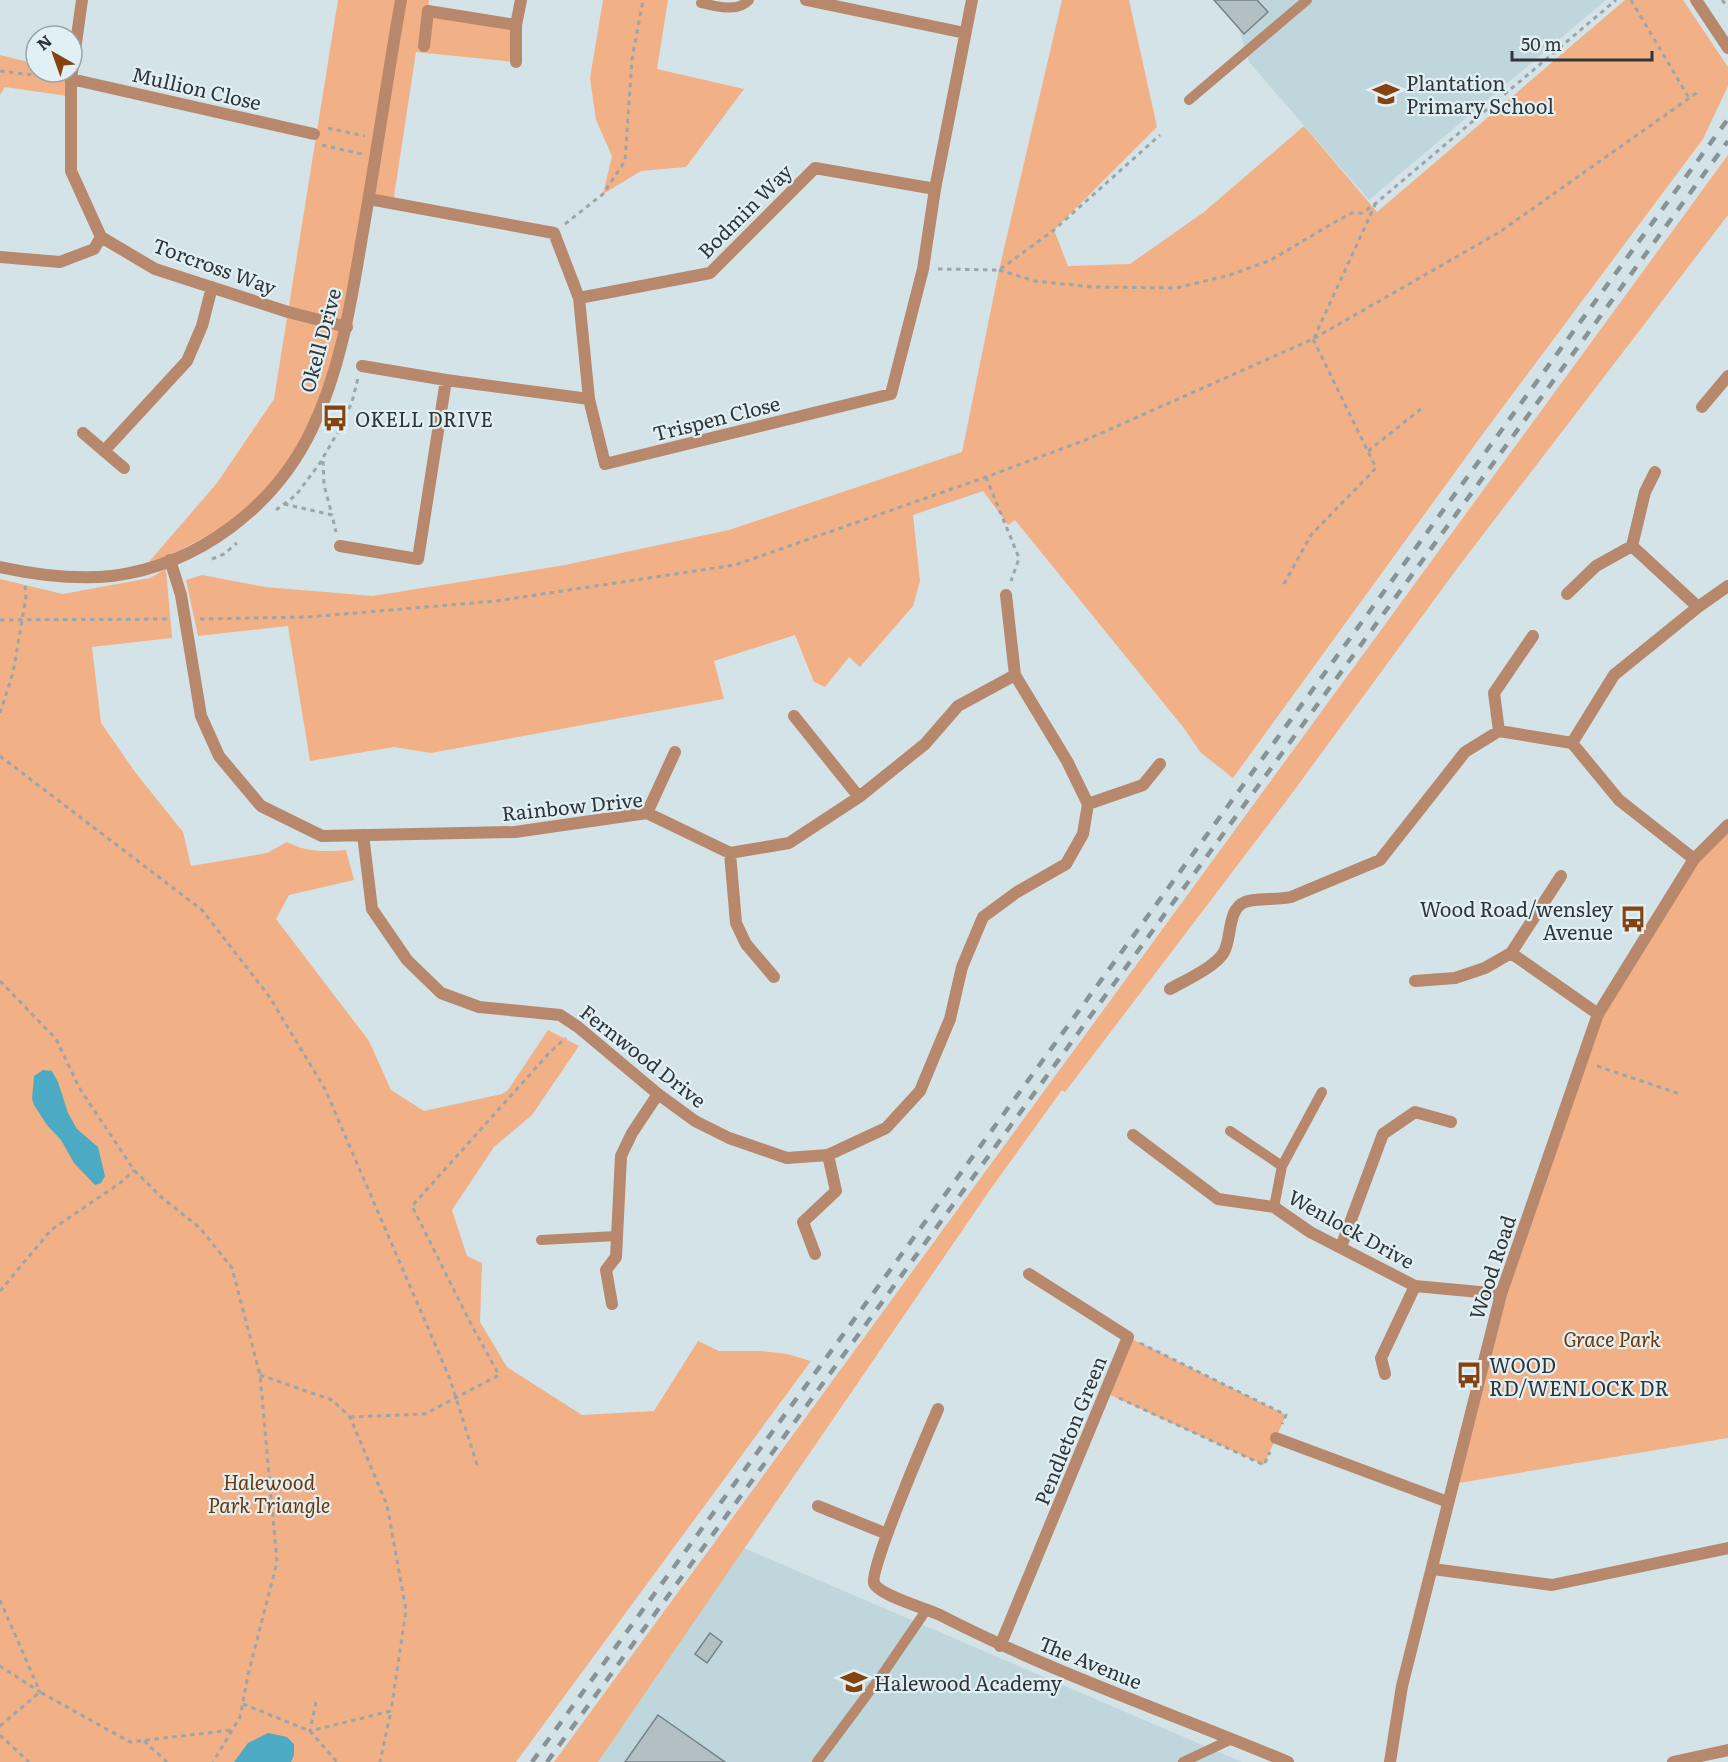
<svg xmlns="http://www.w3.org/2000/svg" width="1728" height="1762" font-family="Literata,serif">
  <rect width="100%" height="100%" fill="#d4e3e7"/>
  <!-- built -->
  <path fill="#c0d6dd" d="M1230,0H1606L1369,200L1249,62Z
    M744,1548L1242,1762H598Z"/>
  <!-- green -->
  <path fill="#f2b087" d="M338,0H429L428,11L516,25V62L416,52L393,203L369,199L347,327L311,431L247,515L142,570L217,483L274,399Z
    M603,0H668L657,69L744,89L686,167L641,171L603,194L612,156L596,120L590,78Z
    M1062,0H1129L1157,127L1054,230L1068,266L1130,264L1204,212L1304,126L1377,212L1625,0H1683L1728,67V86L1703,139L1482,435L1233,778L1201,753L1183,727L1015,520L1008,525L983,491L913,515L920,581L913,606L860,667L849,657L825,687L814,682L795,635L714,661L724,699L431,753L394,747L310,761L288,626L198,636L186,580L202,575L265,587L373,596L565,565L729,530L962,452L999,270Z
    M0,55L36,64V72H68L67,96L5,87L0,95Z
    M1728,155V215L1459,566L1287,800L1065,1092L1062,1090L992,1187L598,1762H554Z
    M166,569L172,638L92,647L101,723L135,772L183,832L191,866L267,853L287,842C306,852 324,852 346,850L354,880L289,895L276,919L369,1041L391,1090L424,1111L502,1094L508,1090L548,1030L579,1046L532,1115L494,1147L452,1210L467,1256L482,1263L480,1322L507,1367L582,1415L654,1411L698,1341L719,1351H762L787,1354L811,1361L516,1762H0V579L63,594L150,578Z
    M1728,826V1438L1453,1484L1507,1275L1592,1032L1707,846Z
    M1128,1337L1286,1415L1264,1465L1106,1393Z"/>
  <!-- water -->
  <path fill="#4caac4" d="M43,1070L52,1071L58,1082L68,1113L77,1129L98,1147L105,1176L101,1183L95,1185L74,1163L61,1140L47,1125L34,1105L32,1099L34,1076Z
    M268,1733L287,1737L294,1744V1755L291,1762H234L248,1743Z"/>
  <!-- building -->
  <path fill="#b2c0c4" stroke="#758387" stroke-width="1.5" d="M1214,0H1257L1268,12L1244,34Z
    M710,1633L722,1642L707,1663L695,1654Z
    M658,1715L725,1762H625Z"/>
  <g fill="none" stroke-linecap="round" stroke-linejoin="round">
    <!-- path -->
    <path stroke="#9aa6a9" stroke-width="3" stroke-dasharray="4.5 4.5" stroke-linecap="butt" d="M1631,0L1689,98
      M1722,0L1728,7
      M0,71L58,78
      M328,128L365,136
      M322,145L362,154
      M565,224L603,194L625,161L632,59L643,0
      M938,269L999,270L1054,230L1160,135
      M999,270L1035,281L1092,287L1176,288L1230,275L1271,260L1333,223L1352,213H1362L1375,204L1616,0
      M1314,338L1375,205
      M1368,451L1421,409
      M323,461L324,485L332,515
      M986,477L1019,558L1011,581
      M284,504L332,515L336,532
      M276,510L296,495L320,463L339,430L352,402L358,378
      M212,559L224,554L237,543
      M1284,584L1311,535L1376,468L1313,339
      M200,619L308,617L496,601L735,565L986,477L1088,439L1313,339L1498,233L1698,92
      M0,620L169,619
      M0,713L13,673L26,597L25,586
      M0,756L202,910L269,996L325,1089L450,1379L478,1468
      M0,981L56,1039L80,1089L134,1170L160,1196L200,1228L232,1268L260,1375L277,1562L248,1675L240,1717L213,1762
      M1597,1066L1680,1094
      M0,1291L51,1230L120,1183L134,1170
      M1140,1343L1286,1415L1282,1424
      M260,1375L332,1400L350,1417L387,1505L406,1610L391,1711
      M1119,1398L1264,1465L1270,1452
      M350,1417L425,1414L499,1375L471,1324L412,1206L551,1051L566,1038
      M0,1600L40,1692L0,1666
      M316,1702L310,1731L391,1711L380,1762
      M243,1704L310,1731L337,1762
      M0,1726L40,1692L130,1742L233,1730
      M0,1735L29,1762
      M144,1741L167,1762"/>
    <!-- service -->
    <path stroke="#b7886c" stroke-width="10" d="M701,3C717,6 737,13 749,0
      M1189,100L1307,0
      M1230,1131L1282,1166L1274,1207
      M1282,1166L1322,1092
      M541,1240L616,1236
      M817,1762L884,1672L927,1609
      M1183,1762L1232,1739"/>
    <!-- minor -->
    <path stroke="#b7886c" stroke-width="12" d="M82,0L71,79V171L101,237L155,269L288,312L347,327
      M806,0L965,33
      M424,46L428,11L516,25L521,0
      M516,62V25
      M71,79L314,134
      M369,199L554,233L579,298L589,399L605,464L891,394L923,269L935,189L972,0
      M0,257L60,262L94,249L101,237
      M579,298L710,273L815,168L935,189
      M362,366L446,380L589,399
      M1702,407L1728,376
      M83,433L124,468
      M104,451L187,361L202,326L212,287
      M340,546L418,559L446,380
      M1632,546L1645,492L1655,472
      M170,560L181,595L201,716L219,756L261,806L322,836L515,832L647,813L730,853L789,843L859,797L925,744L958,706L1015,675
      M1567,594L1596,566L1632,546L1698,607
      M794,716L859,797
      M1499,731L1494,693L1533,636
      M1572,743L1614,675L1698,607L1728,586
      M1088,804L1143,785L1160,764
      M647,813L675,752
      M363,835L372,909L407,960L441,993L479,1007L560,1015L578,1027L658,1094L695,1121L729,1138L787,1158L828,1155L886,1128L920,1091L950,1019L962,967L983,917L1017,892L1066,864L1083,834L1088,804L1067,761L1015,675L1006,595
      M730,853L736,923L746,944L774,977
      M1561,876L1511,953L1598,1014
      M1415,981L1455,978L1485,968L1511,953
      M1170,989C1184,981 1217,966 1224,952C1232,938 1227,909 1245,902C1254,898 1278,900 1291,897L1380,860L1465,752L1499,731L1572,743L1619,800L1694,859
      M1133,1135L1218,1199L1274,1207L1310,1232L1415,1286L1501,1294
      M1341,1247L1383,1134L1415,1112L1451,1122
      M815,1254L803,1222L836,1191L828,1155
      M612,1304L606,1270L616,1257L621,1156L632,1133L658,1094
      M1385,1374L1381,1358L1415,1286
      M938,1409C928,1432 869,1569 874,1583C878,1595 928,1609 942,1616C1053,1673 1173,1714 1288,1762
      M1276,1438L1448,1502
      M818,1506L887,1534
      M1433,1569L1552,1585L1728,1548
      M1000,1646L1128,1337L1029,1274
      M1673,1762L1728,1750"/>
    <!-- tertiary -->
    <path stroke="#b7886c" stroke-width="12" d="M1696,0L1728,48
      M0,567C37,575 74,580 112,576C198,565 275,507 312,429C341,368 351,303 362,237C376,158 387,79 401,0
      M1390,1762L1402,1686L1501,1294L1598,1014L1694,859L1728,825"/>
    <!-- rail -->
    <path stroke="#899396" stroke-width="4.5" stroke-dasharray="10 10" stroke-linecap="butt" d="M532,1762L1728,119
      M547,1762L1728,141"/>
  </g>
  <!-- icons -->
  <defs>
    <g id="school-bare" transform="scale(2.07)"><path d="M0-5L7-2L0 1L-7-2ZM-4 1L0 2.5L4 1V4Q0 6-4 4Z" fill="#84430f" stroke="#e1f0f5" stroke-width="2.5" paint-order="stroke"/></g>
    <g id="bus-bare" transform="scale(2.07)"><path d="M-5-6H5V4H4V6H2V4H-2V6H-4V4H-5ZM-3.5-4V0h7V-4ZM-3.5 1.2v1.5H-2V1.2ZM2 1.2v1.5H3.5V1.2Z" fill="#84430f" stroke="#e1f0f5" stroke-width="2.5" paint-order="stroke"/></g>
  </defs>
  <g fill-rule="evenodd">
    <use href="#school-bare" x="1386" y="94"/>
    <use href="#bus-bare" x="335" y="418"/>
    <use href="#bus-bare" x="1633" y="919"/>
    <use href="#bus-bare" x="1469" y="1375"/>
    <use href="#school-bare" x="854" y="1682"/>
  </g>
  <g text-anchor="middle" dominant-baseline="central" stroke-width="4.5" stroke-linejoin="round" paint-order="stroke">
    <!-- poi labels -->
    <g font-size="20" fill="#303537" stroke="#e1f0f5" text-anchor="start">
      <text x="1406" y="82">Plantation<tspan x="1406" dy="23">Primary School</tspan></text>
      <text x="355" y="418">OKELL DRIVE</text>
      <text x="1613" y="908" text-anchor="end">Wood Road/wensley<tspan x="1613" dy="23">Avenue</tspan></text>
      <text x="1489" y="1364">WOOD<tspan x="1489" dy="23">RD/WENLOCK DR</tspan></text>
      <text x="874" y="1682">Halewood Academy</text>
    </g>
    <!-- street labels -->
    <g font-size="20" fill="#303537" stroke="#e1f0f5">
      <text transform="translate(197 87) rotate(13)">Mullion Close</text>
      <text transform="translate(744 210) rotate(-45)">Bodmin Way</text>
      <text transform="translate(215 265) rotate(20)">Torcross Way</text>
      <text transform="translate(319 340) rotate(-75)">Okell Drive</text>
      <text transform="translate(716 417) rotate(-14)">Trispen Close</text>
      <text transform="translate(572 805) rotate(-6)">Rainbow Drive</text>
      <text transform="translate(644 1055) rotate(38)">Fernwood Drive</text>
      <text transform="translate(1352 1228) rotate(29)">Wenlock Drive</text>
      <text transform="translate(1491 1267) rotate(-72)">Wood Road</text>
      <text transform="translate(1069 1430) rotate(-68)">Pendleton Green</text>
      <text transform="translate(1091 1661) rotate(22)">The Avenue</text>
    </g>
    <!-- park labels -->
    <g font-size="20" font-style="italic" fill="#6f3401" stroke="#e1f0f5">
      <text x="1612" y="1338">Grace Park</text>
      <text x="269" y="1481">Halewood<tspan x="269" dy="23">Park Triangle</tspan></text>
    </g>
  </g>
  <!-- north arrow -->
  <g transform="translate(54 54) rotate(320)"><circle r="28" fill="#e1f0f5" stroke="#9aa5a9" stroke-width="1.5"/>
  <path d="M0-4.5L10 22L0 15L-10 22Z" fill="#84430f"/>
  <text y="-9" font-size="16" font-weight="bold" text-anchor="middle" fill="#303537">N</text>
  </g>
  <!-- scale -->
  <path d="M1512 51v9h140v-9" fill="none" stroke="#303537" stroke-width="3"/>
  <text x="1521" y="51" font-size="18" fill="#303537" stroke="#e1f0f5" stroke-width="4.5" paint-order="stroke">50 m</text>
</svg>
